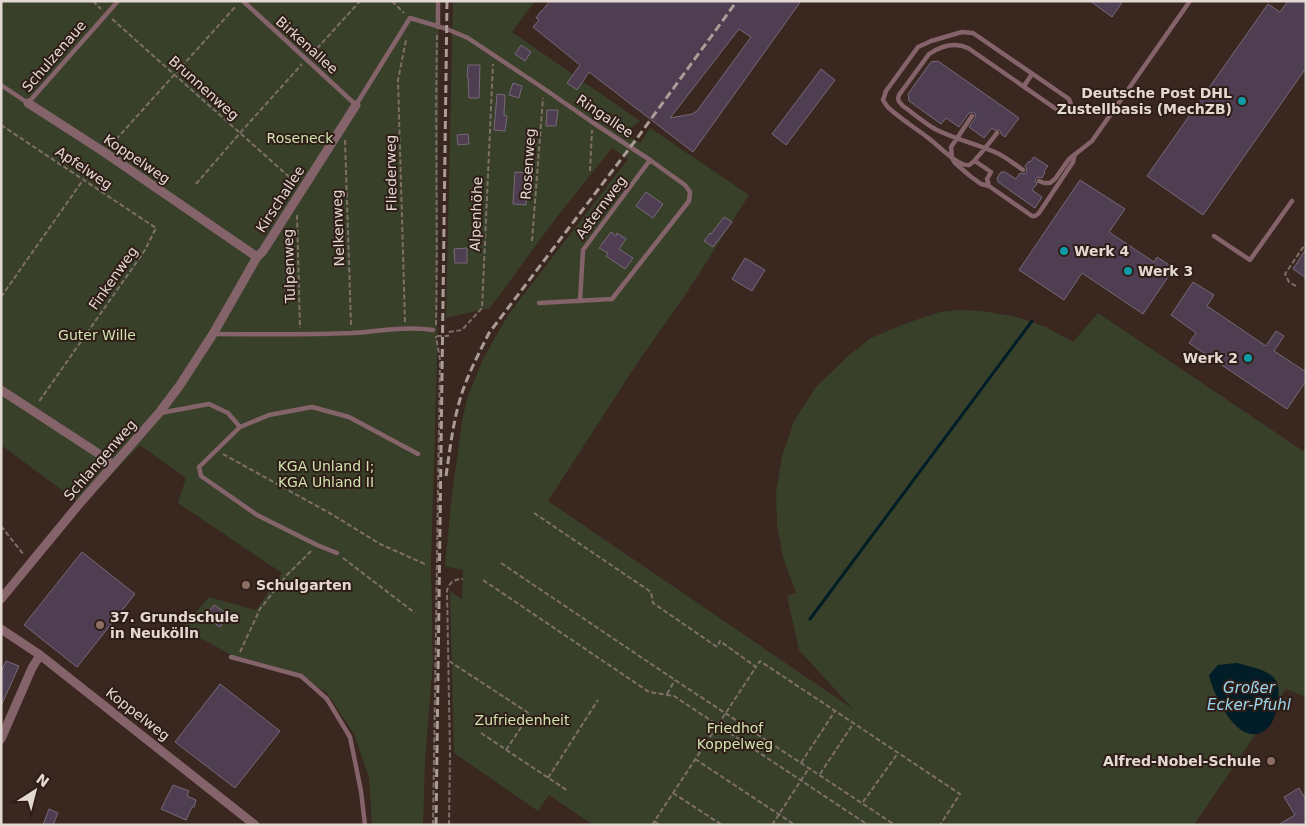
<svg xmlns="http://www.w3.org/2000/svg" width="1307" height="826" font-family="'DejaVu Sans',sans-serif">
  <rect width="100%" height="100%" fill="#392720"/>
  <!-- green -->
  <path fill="#384029" d="M1,1H439L437,361L431,563L433,663L425,760L423,825H372L369,777L354,734L327,693L295,674L235,657L182,628L209,597L256,610L282,573L178,503L186,478L140,445L82,505L1,445Z
    M453,1H535L512,32L640,121L625,133L640,143L650,128L749,195L686,294L636,365L548,501L853,709L799,650L787,596L796,593L783,557L777,525L776,493L782,456L794,421L816,387L848,356L871,338L904,324L940,312L960,310L982,311L1017,317L1046,327L1073,342L1098,313L1306,453V697L1286,689L1194,825H593L549,795L538,811L454,753L450,591L462,599L463,570L445,566L451,503L462,420L468,396L483,359L508,315L628,159L612,148L556,218L490,308L446,318Z"/>
  <!-- water -->
  <path fill="#001d28" d="M1236,663C1246,665 1264,669 1272,676C1280,683 1279,692 1278,701C1275,716 1273,730 1257,734C1233,738 1213,693 1209,675L1218,665Z"/>
  <g fill="none" stroke-linecap="round" stroke-linejoin="round">
    <!-- stream -->
    <path stroke="#001d28" stroke-width="3" d="M810,619L1032,321"/>
  </g>
  <!-- building -->
  <path fill="#4f3d52" stroke="#776979" fill-rule="evenodd" d="M550,1H801L693,152L589,72L577,90L567,83L580,65L533,27L539,20L536,18L541,11H542ZM739,29L751,37L697,111L692,114L670,118Z
    M1090,1H1123L1112,17Z
    M1288,1H1306V68L1203,215L1147,176L1268,4L1280,12Z
    M521,45L531,52L525,61L515,54Z
    M938,61L1019,118L1005,137L1001,134V132L999,130H994L992,128L984,138L969,127L976,117L974,112L969,113L959,127L946,118L941,124L909,101L908,94L931,62Z
    M468,65H480L479,98H469L468,77H467Z
    M821,69L835,80L786,145L772,134Z
    M513,83L522,86L519,98L509,95Z
    M497,94L505,95L504,115L507,116L505,131L494,130Z
    M547,110H558L556,126H546Z
    M468,134L469,144L458,145L457,135Z
    M1034,157L1048,166L1044,171L1045,172L1042,178L1038,177L1035,180L1037,184L1032,190L1042,197L1035,208L998,182L997,178L1001,172H1005L1016,179L1020,173L1023,174L1026,173L1027,170L1025,166L1029,161L1030,162Z
    M515,172L528,173L526,205L513,204Z
    M1080,180L1125,209L1109,232L1154,262L1157,257L1174,268L1143,314L1082,273L1064,300L1019,270Z
    M646,192L663,204L653,218L636,206Z
    M724,217L732,222L713,247L704,241L710,233L711,234Z
    M611,232L616,236L617,233L626,239L619,249L633,258L625,269L606,256L608,253L599,248Z
    M467,248V263H455L454,249Z
    M1306,249V278L1293,269Z
    M745,258L765,270L752,291L732,279Z
    M1193,282L1214,295L1207,306L1266,346L1276,331L1284,336L1274,351L1306,372V381L1287,409L1189,343L1196,333L1171,315Z
    M82,552L135,594L77,667L24,625Z
    M214,605L229,615L220,627L205,617Z
    M6,661L19,666L1,706V672Z
    M220,684L280,731L235,788L175,742Z
    M173,785L189,791L187,796L196,800L194,807H192L186,820L161,809Z
    M1299,788L1306,800V825H1278L1295,815L1284,797Z
    M49,809L58,813L53,825H43Z"/>
  <g fill="none" stroke-linecap="round" stroke-linejoin="round">
    <!-- path -->
    <path stroke="#7e6f69" stroke-width="2" stroke-dasharray="5 2.5" stroke-linecap="butt" d="M93,1L101,9
      M392,1L404,13
      M112,19L295,182
      M312,54L360,1
      M1,125L156,228L145,250L38,403
      M345,140L351,325
      M111,145L236,6
      M590,171L592,130
      M196,184L240,133L302,64
      M297,215L300,328
      M532,241L543,98
      M1296,286L1289,282L1285,274L1306,243
      M1,297L83,180
      M405,322L398,80L406,40
      M436,325C438,228 435,131 437,35
      M437,336H448L449,332L462,330L482,308L493,64
      M223,454L333,515L380,544L427,565
      M534,513L651,592L653,603L717,647L720,641L756,667L760,661L960,794L940,825
      M1,526L24,555
      M343,558L415,613
      M501,563L675,680L895,825
      M483,580L649,692L674,696L868,825
      M240,652L260,609L286,576L311,551
      M449,661L530,714L506,750
      M667,694L675,680
      M481,733L568,791
      M695,759L795,825
      M801,763L835,711
      M820,774L853,724
      M548,778L598,700
      M673,793L722,825
      M863,802L898,753
      M654,821L660,825
      M433,825L440,360L436,336
      M449,825L450,755L447,590C450,582 454,579 463,579
      M652,825L756,667
      M772,825L809,768"/>
    <!-- lane -->
    <path stroke="#85636a" stroke-width="4.5" d="M243,1L356,105L410,18L447,29L468,38L543,88L592,122L650,160L685,185L690,192L689,201L612,299L539,303
      M438,27V1
      M1,85L28,103L118,1
      M1024,86L1032,74
      M972,116L951,147L952,158L955,163L970,176L981,184L989,186L1032,216H1035L1039,213L1073,162L1075,154
      M997,133C993,138 973,164 969,165C964,166 955,160 951,157C943,151 935,143 927,137C915,128 901,119 890,109C887,107 885,103 883,100L886,91L918,47L931,41L962,32L973,33L1069,99L1071,105C1069,112 1066,113 1059,111L968,48C955,42 941,46 929,54L899,95C897,100 899,102 903,106C913,113 923,122 935,129C954,139 977,144 997,153C1006,157 1014,164 1023,170
      M975,161L991,172L987,179L989,186
      M1039,181L1044,183H1050L1055,179L1069,159L1092,141L1190,1
      M1214,236L1250,260L1292,201
      M580,301L583,250L650,160
      M213,334C260,334 306,335 352,333C379,331 407,326 433,330
      M160,413L209,404L228,413L240,427L199,467L201,476L257,515L317,545L337,553
      M240,427L269,415L312,407L349,417L418,454
      M231,657L301,676L327,699L350,737L361,791L365,825"/>
    <!-- street -->
    <path stroke="#85636a" stroke-width="9" d="M28,103L104,152L257,257
      M1,390L96,452L113,465
      M1,599L80,503L159,413L180,385L213,334L257,257L263,251L356,105
      M1,629L40,655L255,825
      M1,739L32,668L40,655"/>
    <!-- rail -->
    <path stroke="#aa9c96" stroke-width="3" stroke-dasharray="8 4" stroke-linecap="butt" d="M446,476C450,449 453,422 461,396C468,374 479,353 489,333L635,141L737,1
      M436,825L447,1"/>
  </g>
  <!-- markers -->
  <g fill="#0f9aa8" stroke="#2f1e17" stroke-width="2">
    <circle cx="1242" cy="101" r="5"/>
    <circle cx="1064" cy="251" r="5"/>
    <circle cx="1128" cy="271" r="5"/>
    <circle cx="1248" cy="358" r="5"/>
  </g>
  <g fill="#8d6e63" stroke="#2f1e17" stroke-width="2">
    <circle cx="246" cy="585" r="5"/>
    <circle cx="100" cy="625" r="5"/>
    <circle cx="1271" cy="761" r="5"/>
  </g>
  <g text-anchor="middle" dominant-baseline="central" stroke-width="4" stroke-linejoin="round" paint-order="stroke">
    <!-- street labels -->
    <g font-size="14" fill="#e4d8d3" stroke="#2f1e17">
      <text transform="translate(307 45) rotate(42)">Birkenallee</text>
      <text transform="translate(54 56) rotate(-49)">Schulzenaue</text>
      <text transform="translate(204 88) rotate(42)">Brunnenweg</text>
      <text transform="translate(605 116) rotate(34)">Ringallee</text>
      <text transform="translate(137 159) rotate(34)">Koppelweg</text>
      <text transform="translate(528 164) rotate(-86)">Rosenweg</text>
      <text transform="translate(84 168) rotate(34)">Apfelweg</text>
      <text transform="translate(391 173) rotate(-91)">Fliederweg</text>
      <text transform="translate(280 199) rotate(-57)">Kirschallee</text>
      <text transform="translate(601 207) rotate(-53)">Asternweg</text>
      <text transform="translate(476 214) rotate(-88)">Alpenhöhe</text>
      <text transform="translate(338 228) rotate(-92)">Nelkenweg</text>
      <text transform="translate(289 266) rotate(-92)">Tulpenweg</text>
      <text transform="translate(113 278) rotate(-55)">Finkenweg</text>
      <text transform="translate(100 460) rotate(-49)">Schlangenweg</text>
      <text transform="translate(138 714) rotate(38)">Koppelweg</text>
    </g>
    <!-- poi labels -->
    <g font-size="14" font-weight="bold" fill="#e4d8d3" stroke="#2f1e17" text-anchor="start">
      <text x="1232" y="93" text-anchor="end">Deutsche Post DHL<tspan x="1232" dy="16">Zustellbasis (MechZB)</tspan></text>
      <text x="1074" y="251">Werk 4</text>
      <text x="1138" y="271">Werk 3</text>
      <text x="1238" y="358" text-anchor="end">Werk 2</text>
      <text x="256" y="585">Schulgarten</text>
      <text x="110" y="617">37. Grundschule<tspan x="110" dy="16">in Neukölln</tspan></text>
      <text x="1261" y="761" text-anchor="end">Alfred-Nobel-Schule</text>
    </g>
    <!-- park labels -->
    <g font-size="14" fill="#d1e3af" stroke="#2f1e17">
      <text x="300" y="138">Roseneck</text>
      <text x="97" y="335">Guter Wille</text>
      <text x="326" y="466">KGA Unland I;<tspan x="326" dy="16">KGA Uhland II</tspan></text>
      <text x="522" y="720">Zufriedenheit</text>
      <text x="735" y="728">Friedhof<tspan x="735" dy="16">Koppelweg</tspan></text>
    </g>
    <!-- water labels -->
    <g font-size="15" font-style="italic" fill="#9ad7f0" stroke="#2f1e17">
      <text x="1249" y="688">Großer<tspan x="1249" dy="17">Ecker-Pfuhl</tspan></text>
    </g>
  </g>
  <!-- border -->
  <rect width="1307" height="826" fill="none" stroke="#e4d8d3" stroke-width="5"/>
  <!-- north arrow -->
  <g transform="translate(35 791) rotate(36)" stroke="#2f1e17" stroke-width="4" paint-order="stroke">
  <path d="M0-4L9 19L0 12L-9 19Z" fill="#e4d8d3"/>
  <text y="-8" font-size="14" font-weight="bold" text-anchor="middle" fill="#e4d8d3">N</text>
  </g>
</svg>
